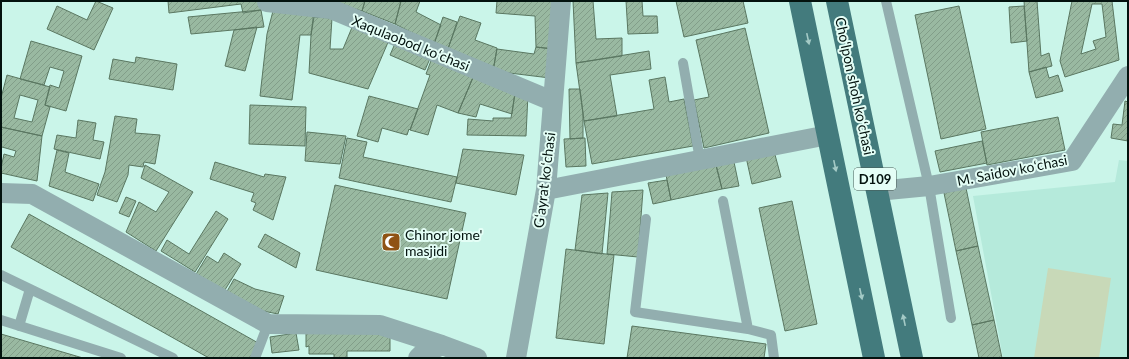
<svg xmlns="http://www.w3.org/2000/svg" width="1129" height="359" font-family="Lato,sans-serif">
  <defs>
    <pattern id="building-hatch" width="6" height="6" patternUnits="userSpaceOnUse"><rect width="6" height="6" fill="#99b9a1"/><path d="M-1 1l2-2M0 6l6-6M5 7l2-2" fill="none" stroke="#829e89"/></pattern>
  </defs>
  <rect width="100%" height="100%" fill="#caf5e9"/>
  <!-- built -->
  <path fill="#b5eadb" d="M1119,160L1128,161V358H1003L973,196L1115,182Z"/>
  <!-- park -->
  <path fill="#c8d9b8" d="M1048,268L1111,278L1099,358H1034Z"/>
  <!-- building -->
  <path fill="url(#building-hatch)" stroke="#5a7761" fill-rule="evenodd" d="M96,1L113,8L94,50L47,29L57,6L87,20Z
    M168,1H260L261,10L243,13L241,4L169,13Z
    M329,1H365L362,11Z
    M365,1H401L395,24L362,11Z
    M401,1H420L416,12L441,25L434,44L395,24Z
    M497,1H552V49L536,47L535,16L496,13Z
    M573,1H593L596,39L622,38V56L576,63Z
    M626,1H642L643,16H657L658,33L628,34Z
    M676,1H743L748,23L684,37Z
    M1024,1H1037L1041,56L1049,53L1052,66L1029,72Z
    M1072,1H1112L1119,60L1065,77L1060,61ZM1092,4H1102L1106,37L1093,41L1096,49L1081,54Z
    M959,6L986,129L941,139L915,15Z
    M1024,6L1027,41L1011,43L1009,7Z
    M261,10L264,27L191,34L188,17Z
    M273,11H314L311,35H300L292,100L260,96L267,34Z
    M460,16L481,23L475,40L497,48L493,71L446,54Z
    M314,17L332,18L330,49H343L353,25L389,40L368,89L309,73L311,35Z
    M443,17L457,22L448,49L434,44Z
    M257,27L245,71L225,66L234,30Z
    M745,28L769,133L704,148L694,100L709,97L696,40Z
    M397,39L432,54L425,70L390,55Z
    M31,41L82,56L66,111L45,105L50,85L59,88L64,71L50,67L44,85L20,79Z
    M536,47L554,49L550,78L493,71L497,49L534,54Z
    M649,51L651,69L610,75L617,116L584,121L576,63Z
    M136,57L177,64L173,90L109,79L113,59L135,63Z
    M432,58L474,75L458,113L437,105L428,135L410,130L430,75L426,74Z
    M1046,67L1049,78L1058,75L1063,91L1036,98L1029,72Z
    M7,75L50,87L45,105L50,107L42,136L1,127V98ZM20,95L38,100L32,122L14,118Z
    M474,75L515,93L512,114L480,104L476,117L458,113Z
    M665,77L669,102L684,99L693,146L592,164L584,121L654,109L649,80Z
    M569,89H580L583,113V138L570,139Z
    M515,93L528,94L526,136L467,135L468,119L493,121V118H511Z
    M369,96L418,109L410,130L409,129L407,135L382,128L378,142L357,136Z
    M1125,101L1128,102V141L1111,138L1113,124L1122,125Z
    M250,105L306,107L305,146L249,144Z
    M115,116L137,119L135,133L160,135L155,164L144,162L143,167L129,165L128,175L117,202L97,195L105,172Z
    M1058,117L1065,150L987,165L981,132Z
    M78,120L96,123L93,140L104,142L100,159L54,149L57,135L76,138Z
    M1,127L42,136L37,181L1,173V168L4,154L14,157L16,151L2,147L1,149Z
    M307,132L346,136L340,164L305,161Z
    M347,138L367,142L363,157L457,177L451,202L339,178Z
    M585,138L586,166L566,167L564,139Z
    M982,141L987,163L940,172L935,151Z
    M463,149L524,155L516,195L456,183Z
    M57,150L69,153L65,172L99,184L93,201L49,186Z
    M774,151L781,177L752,184L746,157Z
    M215,162L264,177L265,174L286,177L273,220L253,210L256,203L251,201L254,193L210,179Z
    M734,162L739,186L722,189L716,165Z
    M145,165L193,192L156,251L126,232L139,202L156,212L169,192L141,178Z
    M716,165L722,189L671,200L666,175Z
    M667,180L671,200L653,204L648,183Z
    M335,185L466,213L447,299L316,270Z
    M966,188L978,246L956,251L944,193Z
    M643,190L638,257L607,254L612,192Z
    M608,193L602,254L575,250L582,195Z
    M126,197L136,201L129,217L119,213Z
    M792,201L817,324L785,331L759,208Z
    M216,211L228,219L195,272L161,251L167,240L189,254Z
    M29,214L260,344L252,358H209L11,247Z
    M265,234L300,253L296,268L258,247Z
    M978,246L994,320L972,325L956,251Z
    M566,249L614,255L604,344L556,338Z
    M224,253L241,264L223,293L195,276L207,256L218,263Z
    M234,279L255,289L284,296L278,314L248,308L225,295Z
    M994,320L1002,358H979L972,325Z
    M632,326L766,344L764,358H627Z
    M306,331H390V351H347V358H334V354H309V346L306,347Z
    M296,333L299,350L272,353L270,337Z
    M1,334L83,358H1Z"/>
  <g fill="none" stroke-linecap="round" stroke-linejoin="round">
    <!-- lane -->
    <path stroke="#92aeaf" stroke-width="10" d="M886,1L929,186L951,318
      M683,63L700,160
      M723,201L748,329L771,335L774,358
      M646,219L635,312L748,329
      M1,275L173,358
      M1,320L121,358
      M19,326L30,289
      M255,358L268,324"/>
    <!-- street -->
    <path stroke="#92aeaf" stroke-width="20" d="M267,1V2L331,9L552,101
      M546,190L828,135
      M877,191L929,186L1072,161L1128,76
      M1,193L32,194L268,324L380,325L442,345
      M418,358L421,355L442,345L477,358
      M516,358L546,190L561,1"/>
    <!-- primary -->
    <path stroke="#437b7d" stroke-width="22" d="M800,1L874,358
      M837,1L912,358"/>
  </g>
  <!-- one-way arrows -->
  <defs><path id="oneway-solid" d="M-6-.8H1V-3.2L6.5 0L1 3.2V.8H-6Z"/></defs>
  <g fill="#a4cac6">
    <use href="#oneway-solid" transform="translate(808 39) rotate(78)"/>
    <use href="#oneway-solid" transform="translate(835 166) rotate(78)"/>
    <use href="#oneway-solid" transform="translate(861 294) rotate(78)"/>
    <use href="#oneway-solid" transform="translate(904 320) rotate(-102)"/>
  </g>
  <!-- icons -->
  <defs>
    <g id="mosque-square" transform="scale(1)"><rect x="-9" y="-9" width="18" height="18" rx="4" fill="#8f5314" stroke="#e4fef6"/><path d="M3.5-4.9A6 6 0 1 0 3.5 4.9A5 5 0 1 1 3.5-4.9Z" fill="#fff"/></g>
  </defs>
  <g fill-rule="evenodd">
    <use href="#mosque-square" x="391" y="242"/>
  </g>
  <g text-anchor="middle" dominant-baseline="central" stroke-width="4" stroke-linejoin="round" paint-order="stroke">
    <!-- shield labels -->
    <rect fill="#e4fef6" stroke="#465954" stroke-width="1" x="854" y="168" width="42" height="22" rx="3"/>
    <g font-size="13" font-weight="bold" fill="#03120e">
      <text x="875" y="179">D109</text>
    </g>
    <!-- street labels -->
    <g font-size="14" fill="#03120e" stroke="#e4fef6">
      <text transform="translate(411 43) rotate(22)">Xaqulaobod koʻchasi</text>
      <text transform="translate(855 86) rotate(78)">Choʻlpon shoh koʻchasi</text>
      <text transform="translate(1012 170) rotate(-11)">M. Saidov koʻchasi</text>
      <text transform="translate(544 180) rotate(-83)">Gʻayrat koʻchasi</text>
    </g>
    <!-- poi labels -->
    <g font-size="14" fill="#03120e" stroke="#e4fef6" text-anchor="start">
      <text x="405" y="234">Chinor jome'<tspan x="405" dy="16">masjidi</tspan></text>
    </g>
  </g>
  <!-- border -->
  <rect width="1129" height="359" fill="none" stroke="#03120e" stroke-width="4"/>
</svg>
